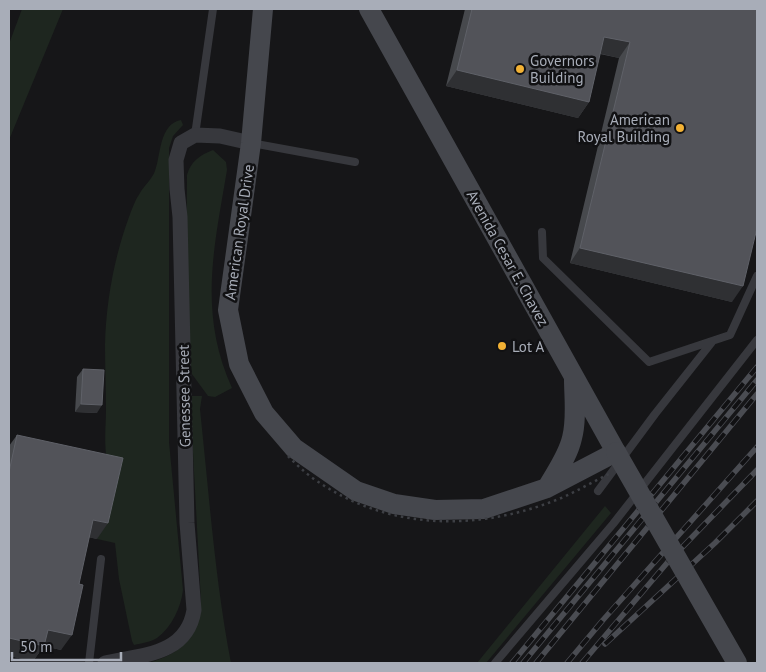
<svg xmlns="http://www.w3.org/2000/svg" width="766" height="672" font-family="'PT Sans',sans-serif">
  <rect width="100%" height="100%" fill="#161618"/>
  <!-- green -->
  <path fill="#1e261f" d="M22,9H63L9,140V44Z
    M181,120L183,125L173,136L169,148V442L183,590C181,607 172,627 157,638C151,642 142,643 134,645L132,641L119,579L115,543L97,539L112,474C102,455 106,430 106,410C106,388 105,366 105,345C106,302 114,258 129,217C132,209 135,200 140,193C144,186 152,179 155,171C161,155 159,124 181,120Z
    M213,150L226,162L227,170C214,248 198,312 232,388L215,397L208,396L189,370L186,332L187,175C191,161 200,155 213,150Z
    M190,396H202L200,409C209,494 215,580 231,663H148C185,652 194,639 201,602Z
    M605,506L611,513L486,663H477Z"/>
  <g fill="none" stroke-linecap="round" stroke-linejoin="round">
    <!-- lane -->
    <path stroke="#37383d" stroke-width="8" d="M195,135L213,9
      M251,143L355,162
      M542,232L543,258L649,362L730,335L757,276
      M598,491L655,414L712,342
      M89,663L101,559
      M495,663L613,524L757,340"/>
    <!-- street -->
    <path stroke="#37383d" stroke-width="15" d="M105,663C142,655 187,655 194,610L187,523L180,217L177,189L176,160L181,143L195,135L220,136L251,143"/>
    <!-- secondary -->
    <path stroke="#45474d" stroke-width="20" d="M263,9L251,143L228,310L239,364L264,413L294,448L356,491L394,504L435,510L484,509L547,488L616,452L369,9
      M547,488C556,472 568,456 572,438C577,419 574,398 574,379"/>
    <!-- rail casing -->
    <g stroke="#4a4c52" stroke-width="5.5">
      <path id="rail" d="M605,644L715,543L757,501
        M512,663L757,367
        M523,663L757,380
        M536,663L757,394
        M567,663L603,620L757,447
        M582,663L667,563L757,470"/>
    </g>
    <!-- rail -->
    <use href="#rail" stroke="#111113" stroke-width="4" stroke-dasharray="11" stroke-linecap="butt"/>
    <!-- path-bridge -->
    <path stroke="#3d3f44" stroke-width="2.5" stroke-dasharray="2.5 4" stroke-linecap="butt" d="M288,456C296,464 304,472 314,479C385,529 471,532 551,502C571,495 590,483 609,474"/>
    <!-- secondary-bridge -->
    <path stroke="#45474d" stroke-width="20" d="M616,452L737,663"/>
  </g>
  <!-- wall -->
  <path fill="#47494d" d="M465,9H757L732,302L570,263L619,58L600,54L589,102L578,118L446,86Z
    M83,369L97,413L75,412L77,377Z
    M17,435L97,539L89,537L61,650L44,646L33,661L9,656V446Z"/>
  <!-- shaded-wall -->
  <path fill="#2f3033" d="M604,37L630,42L619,58L594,52Z
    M457,70L589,102L578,118L446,86Z
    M580,248L743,286L732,302L570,263Z
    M81,404L102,405L97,413L75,412Z
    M93,520L108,523L97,539L82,536Z
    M48,630L72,635L61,650L44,646L33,661L9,656V638Z"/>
  <!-- building -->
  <path fill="#525359" stroke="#5f6168" d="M472,9H757V228L743,286L580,248L630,42L604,37L589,102L457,70Z
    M83,369L104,370L102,405L81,404Z
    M17,435L123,458L108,523L93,520L79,584L83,585L72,635L48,630L44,646L9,638V472Z"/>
  <!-- markers -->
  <g fill="#f2b134" stroke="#111113" stroke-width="2">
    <circle cx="520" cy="69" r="5"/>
    <circle cx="680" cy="128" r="5"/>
    <circle cx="502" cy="346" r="5"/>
  </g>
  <g text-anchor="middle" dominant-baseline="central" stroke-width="5" stroke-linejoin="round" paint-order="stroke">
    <!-- poi labels -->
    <g font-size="15" fill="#a8adb8" stroke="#111113" text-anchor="start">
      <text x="530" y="60">Governors<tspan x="530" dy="17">Building</tspan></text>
      <text x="670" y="119" text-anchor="end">American<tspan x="670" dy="17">Royal Building</tspan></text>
      <text x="512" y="346">Lot A</text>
    </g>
    <!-- street labels -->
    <g font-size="15" fill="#a8adb8" stroke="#111113">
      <text transform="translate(239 232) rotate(-82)">American Royal Drive</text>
      <text transform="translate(508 258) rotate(61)">Avenida Cesar E. Chavez</text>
      <text transform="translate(184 396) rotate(-91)">Genessee Street</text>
    </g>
  </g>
  <!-- border -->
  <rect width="766" height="672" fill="none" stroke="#a8adb8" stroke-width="20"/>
  <!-- scale -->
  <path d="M12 652v8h109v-8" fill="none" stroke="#a8adb8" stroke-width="2.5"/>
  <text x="20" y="652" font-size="15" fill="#a8adb8" stroke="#111113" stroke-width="4" paint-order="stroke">50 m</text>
</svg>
